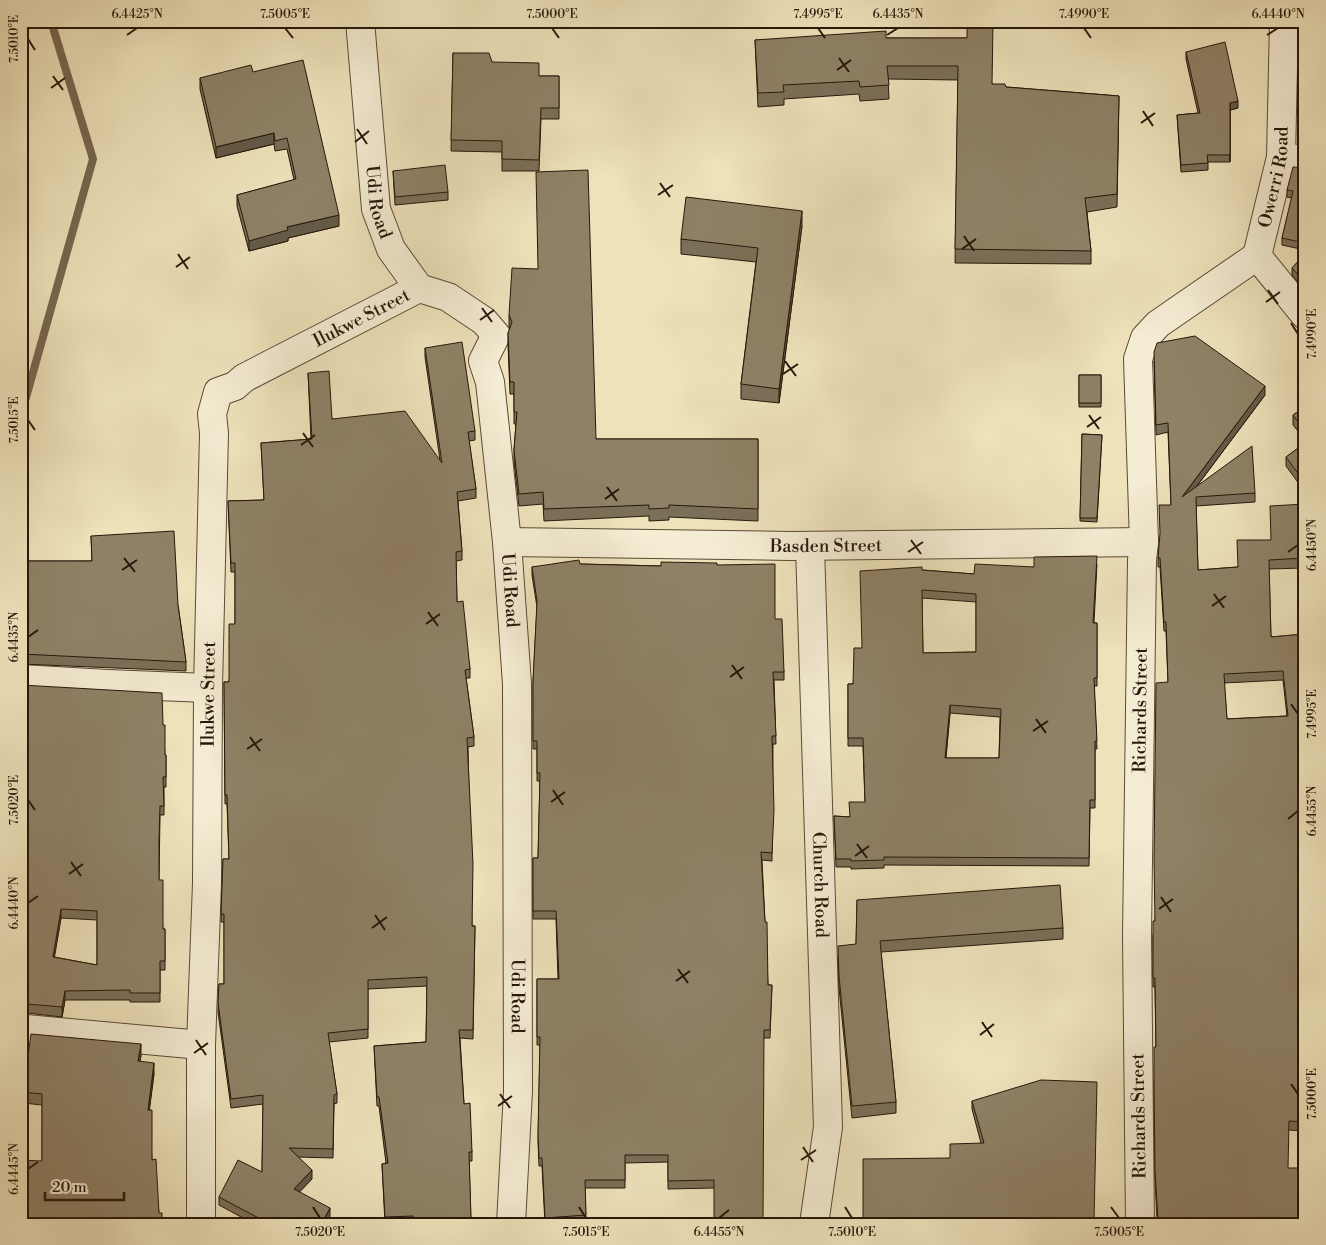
<svg xmlns="http://www.w3.org/2000/svg" width="1326" height="1245" font-family="'Libre Bodoni',serif">
  <rect width="100%" height="100%" fill="#eee2bb"/>
  <filter id="stains"><feTurbulence type="fractalNoise" baseFrequency=".004" numOctaves="4"/><feColorMatrix values="0 0 0 0 .2 0 0 0 0 .09 0 0 0 0 .02 0 0 0 .5 -.17"/></filter>
  <radialGradient id="worn" r=".72"><stop offset=".6" stop-color="#630" stop-opacity="0"/><stop offset="1" stop-color="#630" stop-opacity=".3"/></radialGradient>
  <g fill="none" stroke-linecap="round" stroke-linejoin="round">
    <!-- stream -->
    <path stroke="#766750" stroke-width="8" d="M21,403L25,401L93,159L51,21"/>
    <!-- street casing -->
    <g stroke="#594a36" stroke-width="30">
      <g id="street">
        <path id="s1" d="M360,21L376,209L391,249L419,288L448,297L484,321L496,335L483,361L490,382L507,542L517,684L518,1091L511,1224"/>
        <path d="M1281,157L1305,160"/>
        <path id="s2" d="M1257,256L1281,157L1284,21"/>
        <path d="M1257,256L1305,315"/>
        <path id="s3" d="M507,542L791,546L1144,542"/>
        <path id="s4" d="M810,546L828,1127L814,1224"/>
        <path d="M21,679L107,684L208,688"/>
        <path d="M26,1029L201,1045"/>
        <path id="s5" d="M201,1224V1045L207,883L208,688L214,433L212,414L218,392L235,386L244,378L419,288"/>
        <path id="s6" d="M1140,1224L1137,936L1142,560L1144,542L1138,359L1145,338L1158,324L1257,256"/>
      </g>
    </g>
    <!-- street -->
    <use href="#street" stroke="#f4ecd3" stroke-width="28"/>
  </g>
  <!-- wall -->
  <path fill="#7a6f58" stroke="#27170a" fill-rule="evenodd" d="M1305,34V144H1304V99H1300L1299,35Z
    M886,38H967L992,84L1006,87L1119,96L1117,207L1087,212L1091,251V264L955,263L958,80L888,79L889,99L860,101L859,94L784,99V105L758,107L755,40Z
    M1186,52L1238,108L1230,110V162H1208V170L1181,172L1177,115L1198,113L1186,59Z
    M453,53L492,62L539,76H559V119H541L539,171H502V152L451,151Z
    M253,72L339,226L288,238V241L249,251L237,206V195L294,180L287,149L275,151L274,144L216,158L200,89V78Z
    M1305,168V250L1282,245V238L1292,198L1287,197V190Z
    M393,171L448,192V200L395,205Z
    M802,226L779,403L741,399V384L756,262L681,254V239Z
    M1305,254V290L1292,275V268Z
    M509,315L596,439H758V521L669,517V520L649,521V516L544,521L543,504L519,506L514,462V450L516,424H514V394H510L508,345V333L510,329L509,327Z
    M425,348L475,431V440L469,441L476,489V498L458,501L462,551V560L456,561L457,602L470,669V678H466L474,737V746L468,747L472,926H475L473,1039L460,1038L464,1104L472,1152V1161H469L471,1224H385L382,1164L386,1163L379,1106H377L374,1046L426,1042L427,986L368,989V1038L329,1042L337,1094V1103L334,1104L333,1158L298,1157L312,1179L299,1192L330,1217L327,1224H254L219,1205V1197L262,1172L263,1104L231,1108L218,1012L219,984H224V922H221L223,859H229L227,804H225L224,682H229L235,624V572H231L228,501L264,500L261,443L311,439L308,373L332,419L440,460L425,357Z
    M1154,361L1265,395L1197,486L1255,493V502L1196,506L1198,570L1238,567L1271,540L1305,504V568L1269,569L1271,637L1305,634V1131L1289,1130L1157,1220L1155,1180L1154,1086L1156,1047L1155,987H1153V936L1155,921L1168,682L1166,631H1164L1160,567H1158V558L1171,505L1168,432L1156,435ZM1283,680L1287,716L1227,719L1224,683Z
    M1079,375H1101V407H1079Z
    M1305,407V440L1293,425V415Z
    M1082,434L1102,435L1097,522L1080,521Z
    M1305,443V492L1286,466V457Z
    M91,536L178,605L186,662V671L21,664V561H92Z
    M580,564L661,566L717,565L775,619L784,672V680H774L776,744H773L772,861L762,860L768,985H772L770,1038H764L714,1188L668,1189V1162L625,1163V1188H585L586,1223L545,1224L542,1166H539L538,1142L540,1045H537V979H558L556,919H533V858H538L540,781H537V749H533V682L537,607L532,575V567Z
    M1097,564L1094,623H1097V686H1094L1097,749H1095V808H1090L1089,866L884,865V868L851,869V867H836L834,816L850,817L865,802L863,746H848V684H853L862,648L922,570L974,574L1034,567ZM922,598L976,602V652L923,653ZM950,713L1000,717L999,758H946Z
    M21,685L163,725L165,755H166V787H164V815H160L159,880L163,929H165V970H160V1002H130V1000H65L62,1017L27,1013L21,1014ZM61,918L97,920V965L54,957Z
    M857,900L1063,928V939L881,952L896,1102V1113L852,1118L839,988L838,957L856,944Z
    M141,1055L140,1061L154,1074L149,1110L152,1160L159,1213L162,1224L42,1161V1105L23,1103V1092Z
    M972,1101L1095,1222L863,1218L950,1158L981,1143L972,1109Z"/>
  <!-- shaded-wall -->
  <path fill="#635a47" stroke="#27170a" d="M1238,101V108L1230,110V162V103Z
    M274,133V144L216,158V147Z
    M802,211V226L779,403V389Z
    M339,215V226L288,238V241L249,251V241L287,227Z
    M1265,386V395L1182,506V497Z
    M950,705V713L945,766V758Z
    M61,909V918L53,966V957Z
    M65,991V1000L62,1017V1007Z
    M141,1044V1055L138,1072V1061Z
    M154,1063V1074L148,1121V1110Z
    M312,1170V1179L294,1198V1189Z
    M330,1208V1217L327,1224H322Z"/>
  <!-- building -->
  <path fill="#8e8166" stroke="#27170a" fill-rule="evenodd" d="M967,22L993,23L992,84H1005L1006,87L1119,96L1117,194L1085,198L1091,251L955,249L958,66H887L889,85L860,87L859,81L783,85L784,92L758,93L755,40L886,31V38H967Z
    M1305,34V137H1304V92H1300L1299,35Z
    M1225,42L1238,101L1230,103V155H1207L1208,163L1181,165L1177,115L1200,113L1186,52Z
    M453,53H489L492,62L539,63V76H559V108H541L539,160L502,159V141L451,140Z
    M303,60L339,215L287,227L288,230L249,241L237,195L296,179L287,138L275,141L274,133L216,147L200,78L251,65L253,72Z
    M445,165L448,192L395,197L393,171Z
    M1293,167L1305,168V243L1282,238L1293,191L1287,190Z
    M588,170L596,439H758V509L669,505V508L649,509V505L544,509L543,492L519,494L514,450L517,412H514V382H510L508,333L512,322L509,315L512,268L538,269L536,172Z
    M686,197L802,211L779,389L741,384L758,248L681,239Z
    M1305,254V283L1292,268Z
    M1195,336L1265,386L1182,497L1252,446L1255,493L1196,497L1198,570L1238,567L1237,540H1271L1270,506L1305,504V558L1269,560L1271,637L1305,634V1122L1289,1121L1288,1168H1305V1224H1152L1154,1220H1158L1155,1171L1154,1077V1047H1156L1155,978H1153V921H1155L1154,859L1156,683L1168,682L1166,622H1164L1160,558H1158L1160,533L1159,505H1171L1168,423L1156,425L1154,352L1157,343ZM1283,671L1288,716L1227,719L1224,674Z
    M462,342L475,431L468,432L476,489L457,492L462,551L456,552L457,602L463,601L470,669L465,670L474,737L467,738L473,864L472,926H475L473,1030H459L464,1104L470,1103L472,1152H469L471,1218L414,1220L413,1216L385,1217L382,1164L388,1163L379,1097H377L374,1046L426,1042L427,977L368,980V1029L328,1033L337,1094L334,1095L333,1149L289,1148L312,1170L294,1189L330,1208L322,1223L270,1224L219,1197L238,1160L262,1172L263,1095L231,1099L218,1003L219,984H224V914H221L223,859H229L227,795H225L224,682H229V624H235V563H231L228,501L264,500L261,443L312,439L308,373L329,371L332,419L405,411L442,463L425,348Z
    M1079,375H1101V403H1079Z
    M1305,407V431L1293,415Z
    M1082,434L1102,435L1097,518H1080Z
    M1305,443V483L1286,457Z
    M174,531L178,605L186,662L21,654V561H92L91,536Z
    M1097,556L1093,623H1097V678H1094L1097,741H1095V800H1090L1089,858L884,857V860L851,861V859H836L834,816L850,817L849,802H865L863,738H848V684H853L854,648H862L860,571L922,567V570L974,574L975,564L1034,567V557ZM922,590L976,594V652L923,653ZM950,705L1001,709L999,758H945Z
    M579,560L580,564L661,566V562L717,563V565L775,564V619H782L784,672H773L776,736H772L774,810L772,853L761,852L765,922H767L768,985H772L770,1030H764L763,1224H714V1180L668,1181V1155H625V1180H585L586,1215L545,1218L542,1158H539L538,1134L540,1037H537V979H559L556,911H533V858H538L540,773H537V741H533V682L537,601L532,567Z
    M21,685L162,693L163,725H165V755H166V777H163L164,806H160L159,841V880H163V929H165V961H160V993H130V990L65,991L62,1007L27,1004L21,1005ZM61,909L97,911V965L53,957Z
    M1060,885L1063,928L880,941L896,1102L852,1106L839,976L838,946L856,944L857,900Z
    M31,1034L141,1044L138,1061L154,1063L148,1110H152V1160L156,1159L159,1213H162V1224H21V1160L42,1161V1094L23,1092Z
    M1041,1080L1097,1082L1094,1222H1098V1224H826L828,1221L863,1218V1159L950,1158V1144L984,1143L972,1101Z"/>
  <!-- ticks -->
  <path fill="none" stroke="#27170a" stroke-width="2" d="M285,28L293,38M552,28L559,38M818,28L825,38M1084,28L1091,38M127,35L137,28M887,35L898,28M1267,35L1278,28M28,39L35,50M839,58L849,72M837,70L851,60M53,76L63,90M51,88L65,78M1143,111L1153,126M1141,123L1155,113M357,129L367,144M355,142L369,131M660,183L670,197M658,195L673,185M964,236L974,251M962,249L976,239M178,254L188,269M176,267L190,257M1268,290L1278,304M1266,302L1280,292M482,308L492,322M480,320L494,310M1291,323L1298,334M785,361L796,376M783,374L798,364M1089,415L1099,429M28,420L35,430M1087,427L1101,417M303,433L313,447M301,445L315,435M607,487L617,501M605,499L619,489M911,540L921,554M908,552L923,542M1288,552L1298,545M124,558L135,572M122,570L137,560M1214,594L1224,608M1212,606L1226,596M428,612L438,626M426,624L440,614M28,637L38,630M732,665L742,679M730,677L744,667M1291,704L1298,714M1036,719L1046,733M1033,731L1048,721M250,737L260,751M247,749L262,739M553,790L563,805M28,800L35,810M551,802L565,792M1288,819L1298,811M857,844L867,858M855,856L869,846M71,862L81,876M69,874L83,864M1161,897L1171,912M28,903L38,896M1159,909L1173,899M375,915L385,930M372,928L387,917M678,969L688,983M676,981L690,971M982,1022L992,1037M980,1035L994,1024M196,1040L206,1055M194,1053L208,1043M1291,1084L1298,1094M500,1094L510,1108M498,1106L512,1096M803,1147L813,1162M801,1160L816,1150M28,1169L38,1162M313,1207L320,1218M579,1207L586,1218M845,1207L852,1218M1111,1207L1119,1218M719,1218L729,1210"/>
  <g text-anchor="middle" dominant-baseline="central" stroke-width="4" stroke-linejoin="round" paint-order="stroke">
    <!-- street labels -->
    <g font-size="18" fill="#27170a" stroke="#f4ecd3">
      <text stroke="none"><textPath href="#s2" startOffset="81">Owerri Road</textPath></text>
      <text stroke="none"><textPath href="#s1" startOffset="182">Udi Road</textPath></text>
      <text stroke="none"><textPath href="#s5" startOffset="995">Ilukwe Street</textPath></text>
      <text stroke="none"><textPath href="#s3" startOffset="319">Basden Street</textPath></text>
      <text stroke="none"><textPath href="#s1" startOffset="632">Udi Road</textPath></text>
      <text stroke="none"><textPath href="#s5" startOffset="530">Ilukwe Street</textPath></text>
      <text stroke="none"><textPath href="#s6" startOffset="514">Richards Street</textPath></text>
      <text stroke="none"><textPath href="#s4" startOffset="339">Church Road</textPath></text>
      <text stroke="none"><textPath href="#s1" startOffset="1038">Udi Road</textPath></text>
      <text transform="translate(1139 1116) rotate(-91)">Richards Street</text>
    </g>
  </g>
  <!-- margin -->
  <rect width="1326" height="1245" fill="none" stroke="#eee2bb" stroke-width="55"/>
  <!-- scale -->
  <path d="M45 1192v8h79v-8" fill="none" stroke="#27170a" stroke-width="2.5"/>
  <text x="52" y="1192" font-size="15" fill="#27170a" stroke="#f4ecd3" stroke-width="4" paint-order="stroke">20 m</text>
  <rect x="28" y="28" width="1270" height="1190" fill="none" stroke="#27170a" stroke-width="2"/>
  <g font-size="12" text-anchor="middle" fill="#27170a">
    <text x="137" y="18">6.4425°N</text>
    <text x="285" y="18">7.5005°E</text>
    <text x="552" y="18">7.5000°E</text>
    <text x="818" y="18">7.4995°E</text>
    <text x="898" y="18">6.4435°N</text>
    <text x="1084" y="18">7.4990°E</text>
    <text x="1278" y="18">6.4440°N</text>
    <text transform="translate(14 39) rotate(-90)" y="4">7.5010°E</text>
    <text transform="translate(1312 334) rotate(-90)" y="4">7.4990°E</text>
    <text transform="translate(14 420) rotate(-90)" y="4">7.5015°E</text>
    <text transform="translate(1312 545) rotate(-90)" y="4">6.4450°N</text>
    <text transform="translate(14 637) rotate(-90)" y="4">6.4435°N</text>
    <text transform="translate(1312 714) rotate(-90)" y="4">7.4995°E</text>
    <text transform="translate(14 800) rotate(-90)" y="4">7.5020°E</text>
    <text transform="translate(1312 811) rotate(-90)" y="4">6.4455°N</text>
    <text transform="translate(14 903) rotate(-90)" y="4">6.4440°N</text>
    <text transform="translate(1312 1094) rotate(-90)" y="4">7.5000°E</text>
    <text transform="translate(14 1169) rotate(-90)" y="4">6.4445°N</text>
    <text x="320" y="1236">7.5020°E</text>
    <text x="586" y="1236">7.5015°E</text>
    <text x="719" y="1236">6.4455°N</text>
    <text x="852" y="1236">7.5010°E</text>
    <text x="1119" y="1236">7.5005°E</text>
  </g>
  <rect width="100%" height="100%" filter="url(#stains)"/>
  <rect width="100%" height="100%" fill="url(#worn)"/>
</svg>
